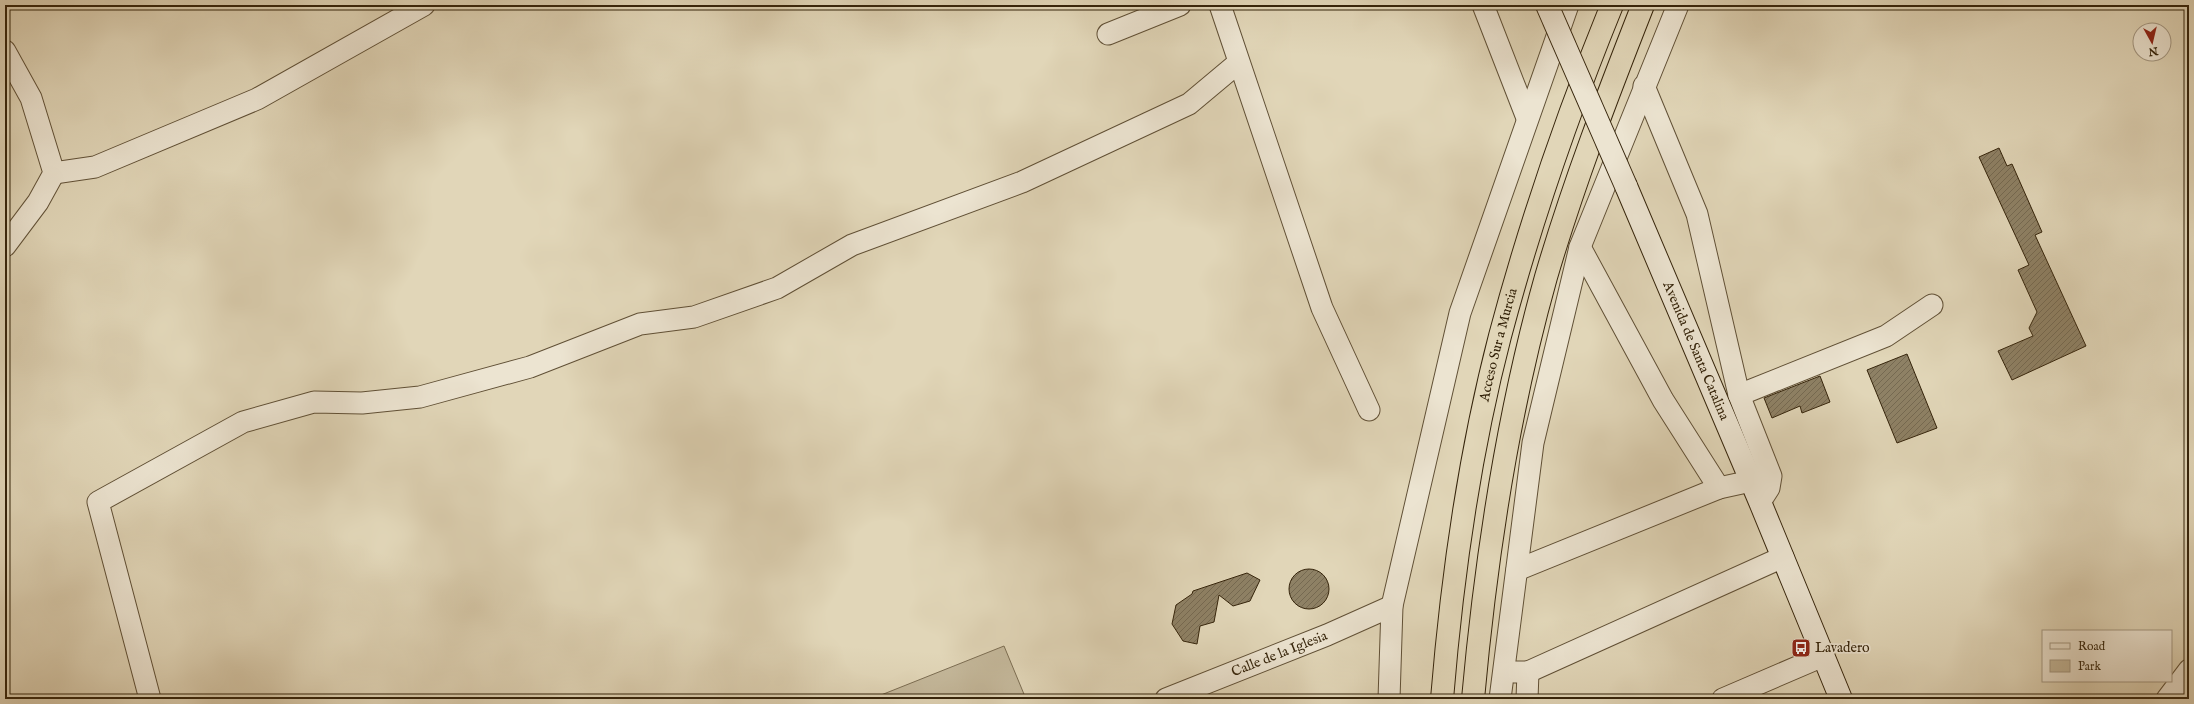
<svg xmlns="http://www.w3.org/2000/svg" width="2194" height="704" font-family="'IM FELL English',serif">
  <defs>
    <pattern id="building-hatch" width="6" height="6" patternUnits="userSpaceOnUse"><rect width="6" height="6" fill="#8e8165"/><path d="M-1 1l2-2M0 6l6-6M5 7l2-2" fill="none" stroke="#756951"/></pattern>
  </defs>
  <rect width="100%" height="100%" fill="#e1d6b8"/>
  <filter id="stains"><feTurbulence type="fractalNoise" baseFrequency=".005" numOctaves="4"/><feColorMatrix values="0 0 0 0 .2 0 0 0 0 .09 0 0 0 0 .02 0 0 0 .5 -.17"/></filter>
  <radialGradient id="worn" r=".72"><stop offset=".6" stop-color="#630" stop-opacity="0"/><stop offset="1" stop-color="#630" stop-opacity=".3"/></radialGradient>
  <!-- green -->
  <path fill="#c4b89b" stroke="#7c6e53" d="M1004,646L1026,699H871Z"/>
  <!-- building -->
  <path fill="url(#building-hatch)" stroke="#35240b" d="M1999,148L2007,166L2012,164L2042,232L2035,235L2086,346L2012,380L1998,351L2033,336L2029,328L2037,312L2018,270L2029,265L1979,157Z
    M1907,354L1937,428L1897,443L1867,370Z
    M1820,376L1830,402L1802,413L1800,406L1772,418L1764,398Z
    M1289 589a20 20 0 1 1 40 0a20 20 0 1 1-40 0Z
    M1247,573L1260,580L1250,601L1233,606L1219,595L1214,622L1200,626L1197,644L1183,641L1172,624L1176,605L1192,594L1193,591Z"/>
  <g fill="none" stroke-linecap="round" stroke-linejoin="round">
    <!-- minor casing -->
    <g stroke="#605036" stroke-width="23">
      <g id="minor">
        <path d="M1220,5L1322,308L1369,410"/>
        <path d="M1483,5L1527,118"/>
        <path d="M1108,34L1180,5"/>
        <path d="M5,51L31,98L54,173L38,202L5,246"/>
        <path d="M1644,86L1697,214L1739,395L1771,476L1769,488L1760,502"/>
        <path d="M54,173L95,167L257,99L424,5"/>
        <path d="M1580,247L1663,400L1719,488L1751,481"/>
        <path d="M1739,395L1886,336L1932,305"/>
        <path d="M1517,570L1719,488"/>
        <path d="M1514,672H1528L1527,699"/>
        <path d="M1528,672L1783,557"/>
        <path d="M150,699L98,502L243,422L314,402L362,403L420,397L530,367L640,324L694,317L777,288L852,245L1022,182L1189,104L1238,63"/>
        <path id="s1" d="M1166,699L1327,635L1392,606"/>
        <path d="M1389,699L1392,606L1460,313L1568,5"/>
        <path d="M1500,699L1533,443L1580,247L1678,5"/>
        <path d="M1723,699L1823,656"/>
        <path d="M2167,699L2189,670"/>
      </g>
    </g>
    <!-- secondary casing -->
    <g stroke="#35240b" stroke-width="24">
      <g id="secondary">
        <path id="s2" d="M1626,186L1760,502L1841,699"/>
      </g>
    </g>
    <!-- motorway casing -->
    <g stroke="#35240b" stroke-width="24">
      <g id="motorway">
        <path id="s3" d="M1442,699C1452,577 1469,455 1500,336C1530,223 1568,113 1612,5"/>
        <path d="M1473,699C1486,556 1507,415 1546,277C1573,185 1608,94 1643,5"/>
      </g>
    </g>
    <!-- minor -->
    <use href="#minor" stroke="#ece4d1" stroke-width="21"/>
    <!-- secondary -->
    <use href="#secondary" stroke="#ece4d1" stroke-width="22"/>
    <!-- motorway -->
    <use href="#motorway" stroke="#e1d6b8" stroke-width="22"/>
    <!-- secondary-bridge casing -->
    <g stroke="#35240b" stroke-width="24" stroke-linecap="butt">
      <path id="secondary-bridge" d="M1547,5L1626,186"/>
    </g>
    <!-- secondary-bridge -->
    <use href="#secondary-bridge" stroke="#ece4d1" stroke-width="22"/>
  </g>
  <!-- icons -->
  <defs>
    <g id="bus-square" transform="scale(1)"><rect x="-9" y="-9" width="18" height="18" rx="4" fill="#8f2418" stroke="#ece4d1"/><path d="M-5-6H5V4H4V6H2V4H-2V6H-4V4H-5ZM-3.5-4V0h7V-4ZM-3.5 1.2v1.5H-2V1.2ZM2 1.2v1.5H3.5V1.2Z" fill="#fff"/></g>
  </defs>
  <g fill-rule="evenodd">
    <use href="#bus-square" x="1801" y="648"/>
  </g>
  <g text-anchor="middle" dominant-baseline="central" stroke-width="3.5" stroke-linejoin="round" paint-order="stroke">
    <!-- street labels -->
    <g font-size="14" fill="#35240b" stroke="#ece4d1">
      <text stroke="none"><textPath href="#s3" startOffset="359">Acceso Sur a Murcia</textPath></text>
      <text stroke="none"><textPath href="#s2" startOffset="179">Avenida de Santa Catalina</textPath></text>
      <text stroke="none"><textPath href="#s1" startOffset="122">Calle de la Iglesia</textPath></text>
    </g>
    <!-- poi labels -->
    <g font-size="14" fill="#35240b" stroke="#ece4d1" text-anchor="start">
      <text x="1815" y="648">Lavadero</text>
    </g>
  </g>
  <!-- margin -->
  <rect width="2194" height="704" fill="none" stroke="#e1d6b8" stroke-width="20"/>
  <rect x="6" y="6" width="2182" height="692" fill="none" stroke="#35240b" stroke-width="2"/>
  <rect x="10" y="10" width="2174" height="684" fill="none" stroke="#35240b"/>
  <!-- legend -->
  <rect x="2042" y="630" width="130" height="52" fill="#ece4d1" stroke="#a39782"/>
  <rect x="2050" y="643" width="20" height="6" fill="#ece4d1" stroke="#a39782"/>
  <text x="2078" y="650" font-size="12" fill="#35240b">Road</text>
  <rect x="2050" y="660" width="20" height="12" fill="#c4b89b" stroke="#a39782"/>
  <text x="2078" y="670" font-size="12" fill="#35240b">Park</text>
  <!-- north arrow -->
  <g transform="translate(2152 42) rotate(172)"><circle r="19" fill="#ece4d1" stroke="#a39782"/>
  <path d="M0-3L7 15L0 10L-7 15Z" fill="#8f2418"/>
  <text y="-6" font-size="11" font-weight="bold" text-anchor="middle" fill="#35240b">N</text>
  </g>
  <rect width="100%" height="100%" filter="url(#stains)"/>
  <rect width="100%" height="100%" fill="url(#worn)"/>
</svg>
